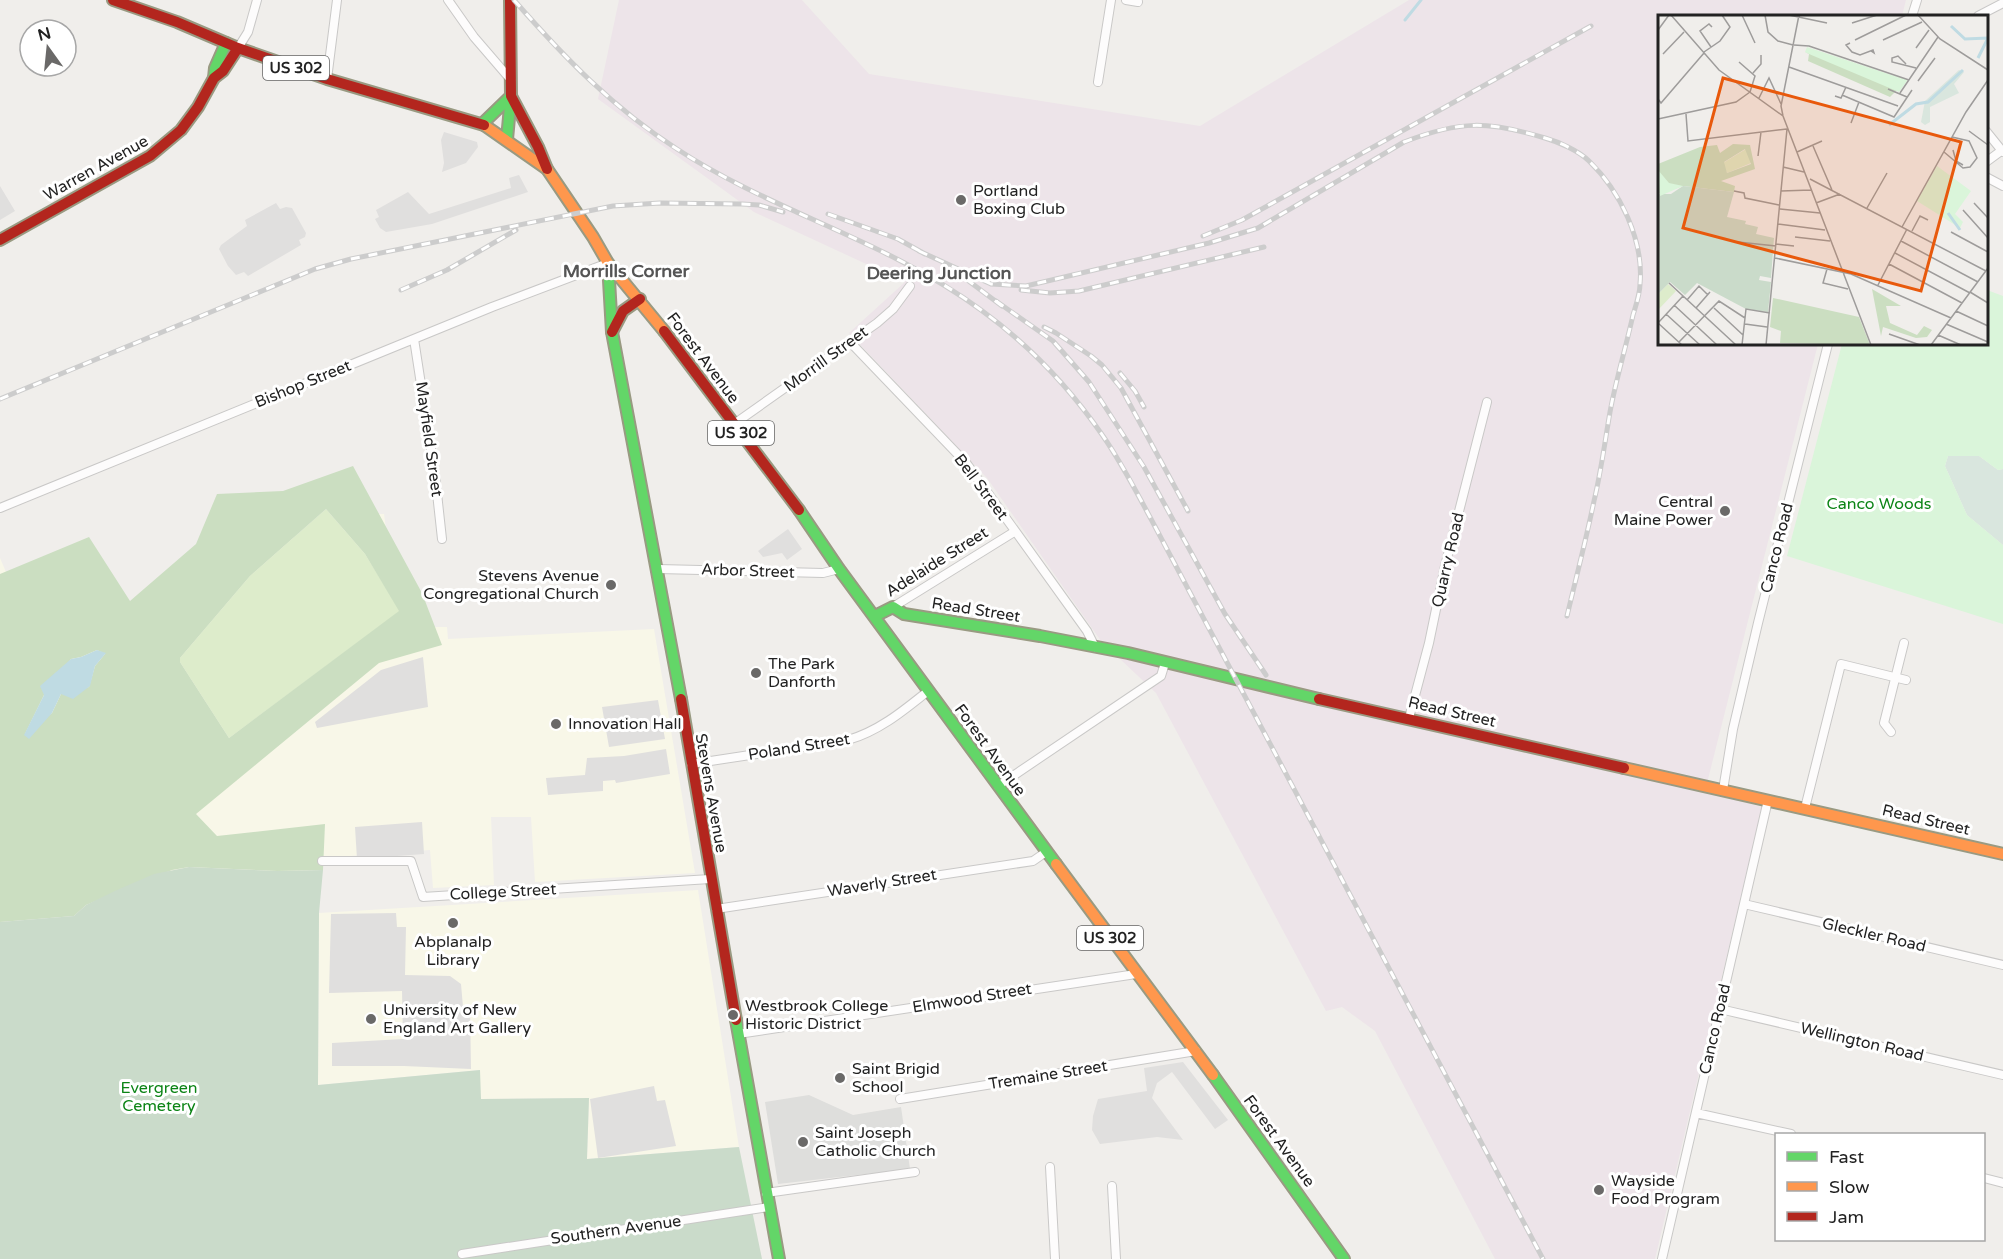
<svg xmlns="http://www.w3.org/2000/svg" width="2003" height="1259" font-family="'Varela Round',sans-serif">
  <rect width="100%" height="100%" fill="#f0eeeb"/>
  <!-- industrial -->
  <path fill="#ede4e9" d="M619,0H802L869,74L1200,126L1409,0H1906L1902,16H1660V344H1818L1705,791L1762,807L1655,1259H1495L1375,1031L1342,1007L1326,1011L1156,693L1101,641L987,478L849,333L905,282L754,212L598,99Z"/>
  <!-- education -->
  <path fill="#f8f7e8" d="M378,514H384L399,627H447L448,639L654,629L695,873L535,882L531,817H491L494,885L433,888L430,850L323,858V870L0,922V558L9,579L131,606L220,556Z
    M698,890L739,1147L587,1159L589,1098L480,1099V1070L318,1085L319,913Z"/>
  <!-- religious -->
  <path fill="#dededc" d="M809,1095L853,1115L901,1107L910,1169L778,1184L765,1102Z"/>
  <!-- grass -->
  <path fill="#ddeccb" d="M326,509L365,554L400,611L229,738L180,662V658L250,576Z"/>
  <!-- forest -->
  <path fill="#cbdec1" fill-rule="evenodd" d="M353,466L422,593L442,645L379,663L196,814L217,836L325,824L323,870L277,871L189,867L172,870L86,905L74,916L0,922V574L89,537L130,601L196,544L217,494L283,491ZM326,509L365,554L399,611L229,738L180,662V658L250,576ZM97,650L105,654L95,666L89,687L61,694L52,713L25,734L44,695L71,659L81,657Z"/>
  <!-- wetland -->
  <path fill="#d9e6de" d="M1948,456H1979L1998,470L2003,469V545L1967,515L1945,466Z"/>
  <!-- cemetery -->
  <path fill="#cadbca" d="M189,867L277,871L323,870L319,913L318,1085L480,1070L481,1099L589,1098L587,1159L739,1147L762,1259H0V922L74,916L86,905L117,890L154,874Z"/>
  <!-- park -->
  <path fill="#daf5da" d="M1987,290L2003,296V469L1998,470L1979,456H1948L1945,466L1967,515L2003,545V624L1787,556L1842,344H1986Z"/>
  <!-- parking -->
  <path fill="#e0dfde" d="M444,132L477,142L478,147L466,163L442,172L444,163L441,140Z
    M519,175L528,192L432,224L386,232L380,228L375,219L379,217L376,210L408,192L429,214L511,188L509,178Z
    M0,186L15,211L0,220Z
    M276,203L280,209L286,207L292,208L306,233L305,237L299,240L301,245L248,276L244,272L236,275L228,266L219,249L221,245L247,226L245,220Z
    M788,529L802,549L787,560L782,553L763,557L758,551Z
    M423,657L428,707L317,728L315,722L381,670Z
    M658,700L665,739L609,747L602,707Z
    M666,749L670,774L616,783L615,780L603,781V791L548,795L546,778L585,775L587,758L624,756Z
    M422,822L424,854L357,859L355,827Z
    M396,913L397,927H406L405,975L450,976L461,984L463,1007L470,1008L471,1069L404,1066H332V1043L403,1039L402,991L329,993L331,914Z
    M1183,1062L1228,1120L1215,1129L1172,1072L1157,1083L1152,1098L1183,1140L1157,1137L1100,1144L1092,1130L1093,1116L1098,1099L1147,1091L1144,1068Z
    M654,1086L657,1101L665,1100L676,1146L598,1158L590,1099Z"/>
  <!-- water -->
  <path fill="#bfdbe3" d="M97,650L106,653L95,666L90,686L73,699L61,694L52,713L29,739L24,735L44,695L40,686L71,659L81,657Z"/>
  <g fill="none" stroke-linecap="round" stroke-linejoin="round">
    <!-- stream -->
    <path stroke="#bfdbe3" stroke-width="3" d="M1405,20L1421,0"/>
    <!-- street casing -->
    <g stroke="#c9c8c7" stroke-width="10">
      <path id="street" d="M448,0L474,37L511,80
        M1126,0L1138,2
        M1912,16L1917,0
        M1978,16L2003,3
        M238,48L248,32L257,0
        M327,79L337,0
        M1098,82L1111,0
        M1986,131L2003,152
        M1986,162L2001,151
        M1986,177L2003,186
        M414,339L435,475L442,539
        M850,342L967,464L1087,631L1095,647
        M734,424L877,323L893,309L910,286
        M0,508L492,307L608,263
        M658,569L823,573L839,569
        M893,607L1014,532
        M1409,718L1429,643L1445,566L1487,402
        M1891,732L1884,723L1904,643
        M691,764L848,740C879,731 903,711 928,691
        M998,786L1161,676L1165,663
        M1723,790L1733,729L1758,623L1828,344
        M1805,808L1841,664L1906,680
        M322,861H411L423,897L710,879
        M1744,904L2003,965
        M716,909L1033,861L1046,852
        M1720,1009L2003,1075
        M738,1034L1136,974
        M900,1099L1196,1051
        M1696,1113L1791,1134
        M1050,1167L1055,1259
        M1984,1178L2003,1183
        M1112,1186L1116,1259
        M766,1193L915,1172
        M462,1254L769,1207
        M1662,1259L1768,800"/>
    </g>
    <!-- fast casing -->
    <g stroke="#999a82" stroke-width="14">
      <path id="fast" d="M214,78L215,68L226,43
        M482,124L511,96
        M507,139L511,96
        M608,263L612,332L681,699
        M799,510L839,569L1056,864
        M875,616L893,607L904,614L1040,636L1128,653L1319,699
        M736,1020L779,1259
        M1213,1075L1344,1259"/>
    </g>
    <!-- slow casing -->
    <g stroke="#999a82" stroke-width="14">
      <path id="slow" d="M484,125L547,169L593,237L608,263L664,331
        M1624,768L2003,854
        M1056,864L1213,1075"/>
    </g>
    <!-- jam casing -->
    <g stroke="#999a82" stroke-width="14">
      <path id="jam" d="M113,0L177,22L238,48L327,79L484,125
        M510,0L511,96L538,147L547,169
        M0,240L150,156L181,130L198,107L214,78L223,71L238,48
        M664,331L799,510
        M612,332L623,311L640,299
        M681,699L736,1020
        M1319,699L1624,768"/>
    </g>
    <!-- street -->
    <use href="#street" stroke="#fdfcfc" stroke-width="8"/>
    <!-- fast -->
    <use href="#fast" stroke="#63d668" stroke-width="10"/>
    <!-- slow -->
    <use href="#slow" stroke="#ff974d" stroke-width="10"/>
    <!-- jam -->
    <use href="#jam" stroke="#b3261e" stroke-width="10"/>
    <!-- rail casing -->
    <g stroke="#ccc" stroke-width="5">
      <path id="rail" d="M514,0C564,57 613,108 677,149C773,212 888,241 981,310C1028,344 1070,388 1103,436C1121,462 1136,491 1151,519L1543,1259
        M828,214L898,239L925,254
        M1203,236L1242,220L1591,26
        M919,251L991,284L1026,286L1209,243L1258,228L1404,142C1461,120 1488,121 1545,138C1559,142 1579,151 1589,161C1620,191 1644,240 1640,284C1640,294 1636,305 1633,315C1626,347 1616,379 1610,412C1605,441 1601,472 1594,501C1586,540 1576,578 1567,616
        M966,279L1002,306
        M401,290L447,270L516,230
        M1021,290L1050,293L1079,291L1264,247
        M996,301L1053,341L1089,382L1144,467L1225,614L1266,675
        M1044,327L1056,333L1091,356L1102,365L1121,388L1188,511
        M1120,373L1135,391L1144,407
        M0,399L315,269L351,259L613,206L660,203L742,204L759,205L783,212"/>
    </g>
    <!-- rail -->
    <use href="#rail" stroke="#fff" stroke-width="3" stroke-dasharray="9" stroke-linecap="butt"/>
  </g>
  <!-- markers -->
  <g fill="#6a6968" stroke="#fff" stroke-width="2">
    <circle cx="961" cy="200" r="6"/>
    <circle cx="1725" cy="511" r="6"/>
    <circle cx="611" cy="585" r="6"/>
    <circle cx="756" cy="673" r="6"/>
    <circle cx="556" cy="724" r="6"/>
    <circle cx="453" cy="923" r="6"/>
    <circle cx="733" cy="1015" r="6"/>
    <circle cx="371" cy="1019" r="6"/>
    <circle cx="840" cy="1078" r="6"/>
    <circle cx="803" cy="1142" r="6"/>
    <circle cx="1599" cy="1190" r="6"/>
  </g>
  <g text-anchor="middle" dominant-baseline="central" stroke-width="6" stroke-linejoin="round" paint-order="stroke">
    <!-- shield labels -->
    <g fill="#fff" stroke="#646464" stroke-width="1.5">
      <rect x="263" y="56" width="66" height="24" rx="4.5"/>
      <rect x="708" y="421" width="66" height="24" rx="4.5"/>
      <rect x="1077" y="926" width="66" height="24" rx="4.5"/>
    </g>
    <g font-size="15" font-weight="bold" fill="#222">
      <text x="296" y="68">US 302</text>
      <text x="741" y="433">US 302</text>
      <text x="1110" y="938">US 302</text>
    </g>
    <!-- street labels -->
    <g font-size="16" fill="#222" stroke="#fff">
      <text transform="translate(96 168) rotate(-29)">Warren Avenue</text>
      <text transform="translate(703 358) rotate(53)">Forest Avenue</text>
      <text transform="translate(826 359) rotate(-36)">Morrill Street</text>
      <text transform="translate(303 384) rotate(-22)">Bishop Street</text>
      <text transform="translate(429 439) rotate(82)">Mayfield Street</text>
      <text transform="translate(981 487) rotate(53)">Bell Street</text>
      <text transform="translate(1777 548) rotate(-76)">Canco Road</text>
      <text transform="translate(1448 560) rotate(-77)">Quarry Road</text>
      <text transform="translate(937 562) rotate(-32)">Adelaide Street</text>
      <text transform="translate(748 571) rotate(2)">Arbor Street</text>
      <text transform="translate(976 610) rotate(9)">Read Street</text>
      <text transform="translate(1452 712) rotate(13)">Read Street</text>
      <text transform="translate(799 747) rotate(-9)">Poland Street</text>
      <text transform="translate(990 750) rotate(54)">Forest Avenue</text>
      <text transform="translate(711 793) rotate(80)">Stevens Avenue</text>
      <text transform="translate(1926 820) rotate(13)">Read Street</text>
      <text transform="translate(882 883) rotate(-9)">Waverly Street</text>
      <text transform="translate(503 892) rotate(-3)">College Street</text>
      <text transform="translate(1874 935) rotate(13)">Gleckler Road</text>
      <text transform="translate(972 998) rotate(-9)">Elmwood Street</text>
      <text transform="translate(1715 1029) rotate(-77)">Canco Road</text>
      <text transform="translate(1862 1042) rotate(13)">Wellington Road</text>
      <text transform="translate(1048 1075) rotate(-9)">Tremaine Street</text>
      <text transform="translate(1279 1141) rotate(54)">Forest Avenue</text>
      <text transform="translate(616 1230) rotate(-8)">Southern Avenue</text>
    </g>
    <!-- poi labels -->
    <g font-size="16" fill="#222" stroke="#fff" text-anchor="start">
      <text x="973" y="191">Portland<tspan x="973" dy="18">Boxing Club</tspan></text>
      <text x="1713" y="502" text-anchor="end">Central<tspan x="1713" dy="18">Maine Power</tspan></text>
      <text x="599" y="576" text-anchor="end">Stevens Avenue<tspan x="599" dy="18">Congregational Church</tspan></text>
      <text x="768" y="664">The Park<tspan x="768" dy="18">Danforth</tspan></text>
      <text x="568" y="724">Innovation Hall</text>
      <text x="453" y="942" text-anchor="middle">Abplanalp<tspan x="453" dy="18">Library</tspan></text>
      <text x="745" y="1006">Westbrook College<tspan x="745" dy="18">Historic District</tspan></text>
      <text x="383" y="1010">University of New<tspan x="383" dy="18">England Art Gallery</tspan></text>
      <text x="852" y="1069">Saint Brigid<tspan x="852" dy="18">School</tspan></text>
      <text x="815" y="1133">Saint Joseph<tspan x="815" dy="18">Catholic Church</tspan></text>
      <text x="1611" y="1181">Wayside<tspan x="1611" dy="18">Food Program</tspan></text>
    </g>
    <!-- park labels -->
    <g font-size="16" fill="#0c8416" stroke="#fff">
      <text x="1879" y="504">Canco Woods</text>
      <text x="159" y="1088">Evergreen<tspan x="159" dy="18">Cemetery</tspan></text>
    </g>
    <!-- neighbourhood labels -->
    <g font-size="18" font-weight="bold" fill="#555" stroke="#fff">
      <text x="626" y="271">Morrills Corner</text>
      <text x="939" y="273">Deering Junction</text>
    </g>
  </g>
  <!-- overview -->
  <g transform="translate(1658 15)">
    <rect width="330" height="330" fill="#f0eeeb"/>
    <path d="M88,134L93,148L69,158L65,148ZM10,269L18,276L0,295V279Z" fill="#ddeccb"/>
    <path d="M147,37L249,65L232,82L150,46L151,39ZM75,129L92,130L97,154L63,166L77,171L76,177L25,171L0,179V149L42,132L59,130L62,138ZM87,134L93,149L69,158L66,147ZM214,274L243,291H228L232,308L259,320L266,311L274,315L269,322L258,323L225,312L223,321ZM115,283L201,302L212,330L122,328L123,316L112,312Z" fill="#cbdec1" fill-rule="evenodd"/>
    <path d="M301,55L306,57L296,69L301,78L272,92V107L267,110L263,107L267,86Z" fill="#d9e6de"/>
    <path d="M25,171L76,177L69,202L88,206L87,209L100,212L98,219L116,223L113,263L102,261L101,265L113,267L110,297L88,294L39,268L27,280L12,267L0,279V179H13Z" fill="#cadbca"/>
    <path d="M149,32L249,65V66L241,77L151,39L147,37ZM279,151L313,176L297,199L305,207L302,213L259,186ZM0,155L11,168L25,171L2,181Z" fill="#daf5da"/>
    <path fill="none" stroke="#bfdbe3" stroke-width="3" d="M293,11L307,24L330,23M320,43L330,23M231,110L258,89L270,87L305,55M290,198L302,215"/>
    <path fill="none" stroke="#9e9c9b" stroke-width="1.5" d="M13,0L61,55L125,101L213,330M84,0L97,28M107,0L110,17L120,26L135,30M131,0L169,8M260,0L282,24L330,55M194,8L219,0M0,15L11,0M197,25L248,0M225,25L264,7M192,28L188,30L194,37L202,40L215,35L216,38L213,36M136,30L151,31L251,65M53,32L42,16L51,9L54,12M258,33L271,15M46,37L62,26L72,12L64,0M5,39L26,17M81,47L97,61L92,77M248,49L240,41L234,43V47L258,53M131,52L240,91M95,58L103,49V40M260,66L277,43M230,74L249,82M242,78L280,22M184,80L236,102L254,75M177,81L183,83L188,72M101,83L111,63L123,89M0,84L3,88L46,38M28,99L30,126L129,114M125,101L123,91L141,0M0,104L78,87L92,77M193,108L201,87M311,116L330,130M155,131L174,175M295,135L298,146L305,150M139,137L164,126M286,137L305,153L312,152L319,143L311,126L294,122M100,141L103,117M125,152L146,157M152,164L328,256M76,176L86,178L87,183L121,190M123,176L153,175M158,188L182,179M316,188L330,203M209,193L229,158M122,194L162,198M305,195L330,223M120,209L167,215M244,212L308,97L330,65M254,216L262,201L270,205M293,217L330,237M137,222L172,226M243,226L320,267M80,227L118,231M118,229L136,231M237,238L312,278M117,243L193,259L293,303M231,249L304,288M169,254L165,268L190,274M11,268L78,330M220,270L249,214M312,277L330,288M29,285L41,271L50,280M16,290L59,330M38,293L52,277M56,293L85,320M298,296L330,311M8,299L42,330M0,308L25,281M0,308L24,330M87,309L109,312M288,309L330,327M231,319L262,330M280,320L303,330M21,327L61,286L87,303M84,330L88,294L112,298M108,330L129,114M273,330L330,253"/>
    <path fill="#e8590c" fill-opacity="0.15" stroke="#e8590c" stroke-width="3" d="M65,63L303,127L263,276L25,213Z"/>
    <rect width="330" height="330" fill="none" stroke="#222" stroke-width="3"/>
  </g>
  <!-- legend -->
  <rect x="1775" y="1133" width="210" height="108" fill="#ffffff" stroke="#a7a7a7" stroke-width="1.5"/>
  <rect x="1787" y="1152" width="30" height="9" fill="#63d668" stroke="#a7a7a7" stroke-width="1.5"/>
  <text x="1829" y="1163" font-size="18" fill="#222222">Fast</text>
  <rect x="1787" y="1182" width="30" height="9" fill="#ff974d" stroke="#a7a7a7" stroke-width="1.5"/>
  <text x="1829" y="1193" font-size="18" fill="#222222">Slow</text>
  <rect x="1787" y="1212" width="30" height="9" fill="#b3261e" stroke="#a7a7a7" stroke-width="1.5"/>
  <text x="1829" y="1223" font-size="18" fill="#222222">Jam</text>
  <!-- north arrow -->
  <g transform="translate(48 48) rotate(345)"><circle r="28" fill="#ffffff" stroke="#a7a7a7" stroke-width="1.5"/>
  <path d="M0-4.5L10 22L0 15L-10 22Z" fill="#6a6968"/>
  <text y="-9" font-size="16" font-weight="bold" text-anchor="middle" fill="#222222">N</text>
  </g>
</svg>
